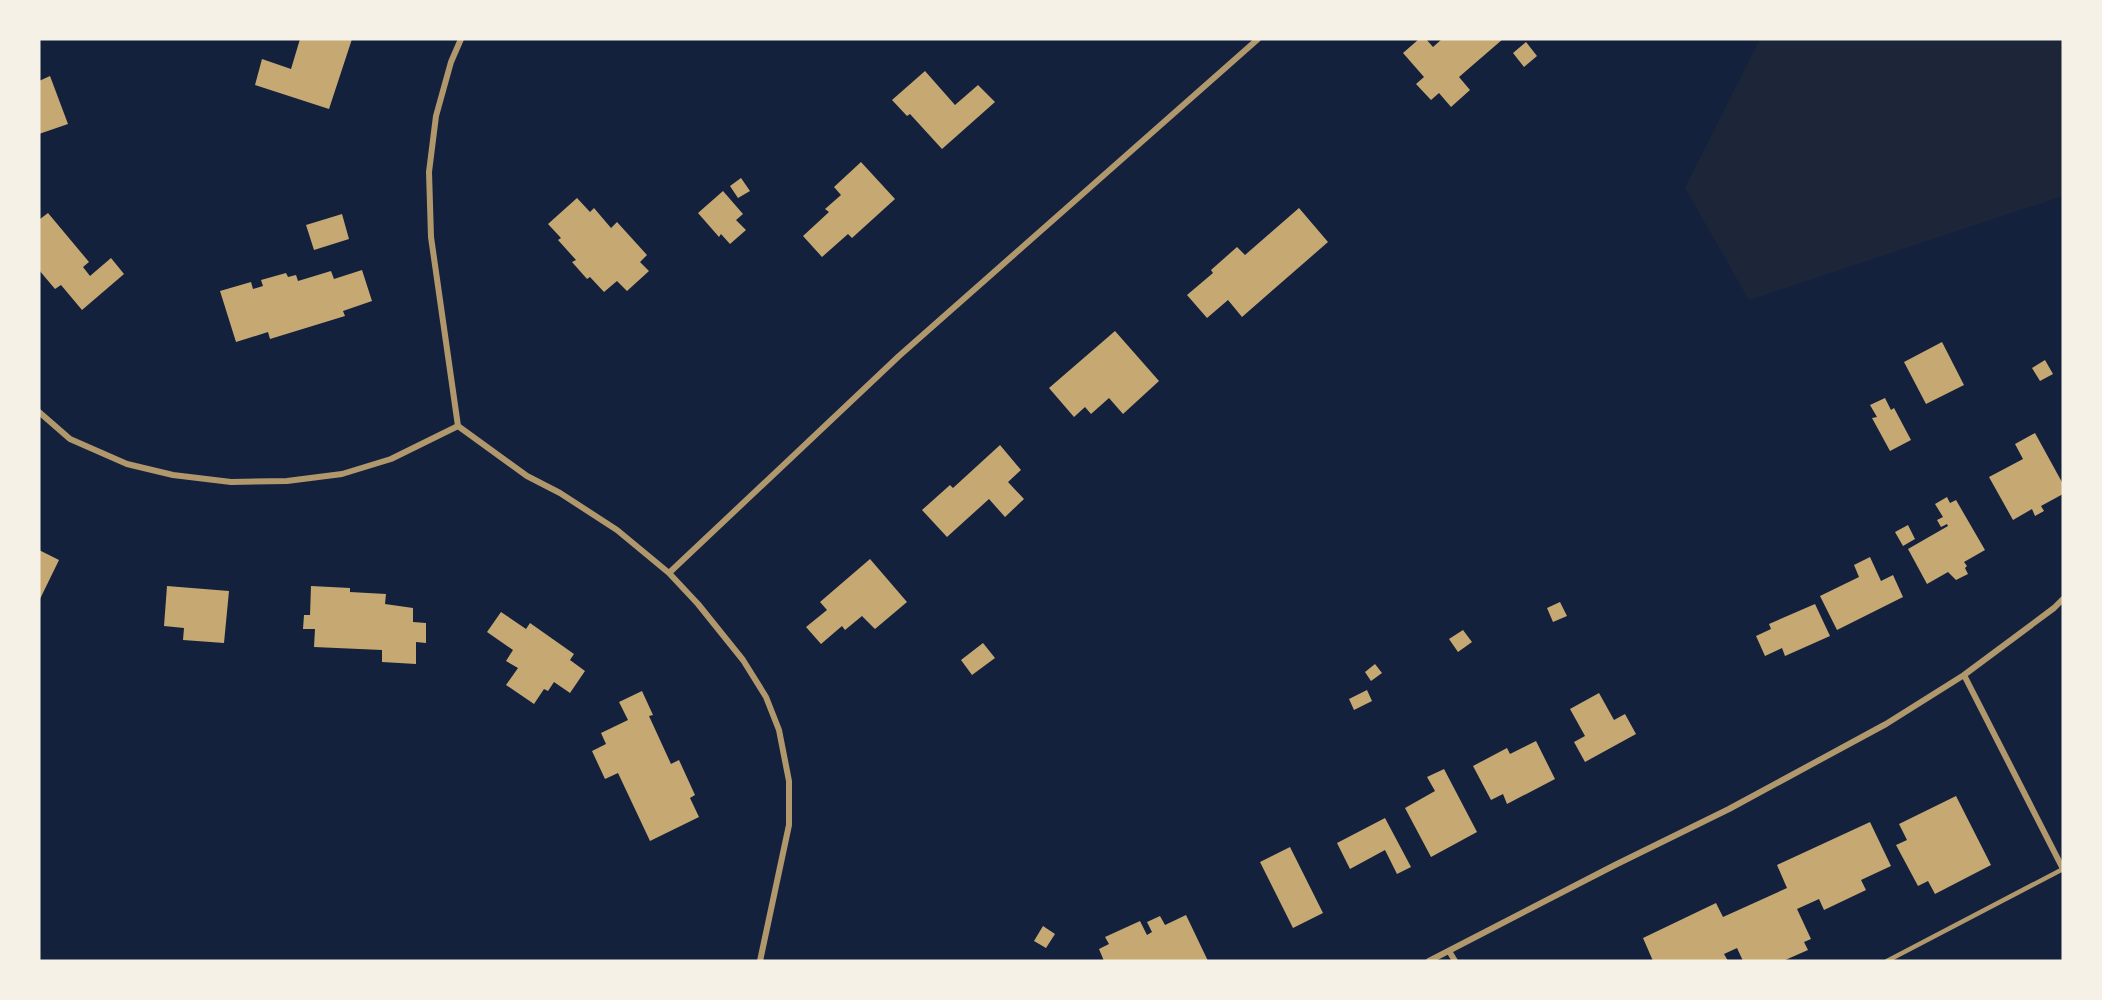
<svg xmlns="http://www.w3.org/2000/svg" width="2102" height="1000" font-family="'Times New Roman',serif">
  <rect width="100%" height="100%" fill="#14213d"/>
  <!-- green -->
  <path fill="#1d2539" d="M1760,39H2063V196L1749,300L1685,188Z"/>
  <!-- building -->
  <path fill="#c6a872" d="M300,39H352L329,109L255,85L262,59L291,69Z
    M1419,39H1426L1433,47L1442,39H1503L1459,77L1470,90L1451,107L1439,93L1431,100L1416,84L1424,77L1403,53Z
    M1526,42L1537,56L1524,67L1513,53Z
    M925,71L955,105L978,85L995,102L942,149L910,114L907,116L892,100Z
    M50,76L68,124L39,134V81Z
    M861,162L895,199L852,238L848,234L822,257L803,236L829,212L825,209L841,195L834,187Z
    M741,178L750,191L738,198L730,186Z
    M723,191L743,214L736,220L746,230L730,244L721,234L719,237L698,213Z
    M577,198L590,212L594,208L611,228L617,222L647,255L640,262L649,271L627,291L617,281L604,292L590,277L587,279L572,262L576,260L558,240L561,238L548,224Z
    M1299,208L1328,242L1242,317L1228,300L1207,318L1187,295L1213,273L1211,270L1237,247L1245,255Z
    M48,213L89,262L83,267L90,276L111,258L124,274L82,310L61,285L55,289L39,270V217L40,219Z
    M342,214L349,239L314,250L306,225Z
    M362,270L372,301L343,311L345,316L270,339L268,332L236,342L220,291L251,282L253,289L263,286L261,280L286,273L288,277L296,275L298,281L331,271L334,279Z
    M1115,331L1159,381L1123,414L1109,398L1091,414L1085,407L1074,417L1049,388Z
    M1942,342L1964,385L1926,404L1904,362Z
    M2045,360L2053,374L2040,381L2032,368Z
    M1885,398L1891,410L1894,408L1911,440L1890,451L1872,418L1877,417L1870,405Z
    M2035,433L2063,484V494L2041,506L2044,511L2035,516L2032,509L2013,520L1989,477L2023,459L2015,444Z
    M1000,445L1021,470L1008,482L1024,499L1005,517L989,499L947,537L922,510L950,485L953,488Z
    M1947,497L1950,503L1956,500L1985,550L1964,562L1967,566L1965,568L1968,574L1956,580L1948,572L1927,584L1908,549L1948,526L1947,524L1941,527L1937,520L1943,517L1935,504Z
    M1908,525L1915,539L1903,546L1895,532Z
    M39,550L59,560L39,601Z
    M1870,557L1881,581L1893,575L1903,597L1837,630L1820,596L1859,577L1854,565Z
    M870,559L907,602L875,629L862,616L845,630L842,626L821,644L806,627L827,610L820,602Z
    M167,586L229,591L224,643L183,640L184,628L164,626Z
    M311,586L350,588V592L386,594L385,604L413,608V622L426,623V643L416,642V664L382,662V650L314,647L315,629H303L304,615H310Z
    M1560,602L1567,616L1553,622L1547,608Z
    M1815,604L1830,636L1785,656L1782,648L1765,656L1756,636L1771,629L1769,624Z
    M501,612L526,629L530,623L574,654L570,660L585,671L570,693L554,682L548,691L544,689L534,704L506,685L518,668L506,661L513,650L487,632Z
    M1463,630L1472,642L1458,652L1449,639Z
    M983,643L995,658L972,675L961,660Z
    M1375,664L1382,673L1371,681L1365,672Z
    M1367,690L1372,701L1354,710L1349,699Z
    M642,691L653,715L649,716L671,764L679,760L695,795L690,798L699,817L650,841L618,773L605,779L592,751L606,744L601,733L628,720L619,702Z
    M1599,693L1614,720L1625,714L1636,734L1585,762L1574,742L1585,736L1570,709Z
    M1536,741L1555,779L1507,804L1503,794L1491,800L1473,766L1507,748L1510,754Z
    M1444,769L1477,832L1431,857L1405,808L1435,791L1427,777Z
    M1956,796L1991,865L1935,894L1928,881L1918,886L1896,845L1907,840L1899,824Z
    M1385,818L1411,867L1397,874L1385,850L1350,869L1337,843Z
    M1870,822L1891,866L1861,880L1866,890L1824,910L1819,899L1797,909L1811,939L1804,942L1808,950L1783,961H1743L1737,948L1724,954L1728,961H1653L1643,938L1716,903L1723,917L1787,888L1777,865Z
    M1290,847L1323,913L1293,928L1260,862Z
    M1186,915L1208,961H1104L1099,949L1109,944L1105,937L1140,921L1147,935L1152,932L1147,922L1160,916L1165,925Z
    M1043,926L1055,934L1046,948L1034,941Z"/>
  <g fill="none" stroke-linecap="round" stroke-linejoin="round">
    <!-- service -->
    <path stroke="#b1986c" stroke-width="4.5" d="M1887,961L2063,869"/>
    <!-- minor -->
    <path stroke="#b1986c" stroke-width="6" d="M39,412L70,439L127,464L173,475L231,482L287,481L342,474L391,459L458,426L527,476L560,493L617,530L669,573L698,604L743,660L766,697L779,730L789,781V825L760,961
      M458,426L431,237L429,172L436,116L451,62L461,39
      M669,573L899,356L1258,39
      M1964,675L2063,869
      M1449,951L1455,961
      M1429,961L1615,865L1729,809L1886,724L1964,675L2054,608L2063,599"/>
  </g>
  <!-- border -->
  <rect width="2102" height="1000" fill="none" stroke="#f6f1e7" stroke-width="81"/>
</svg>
